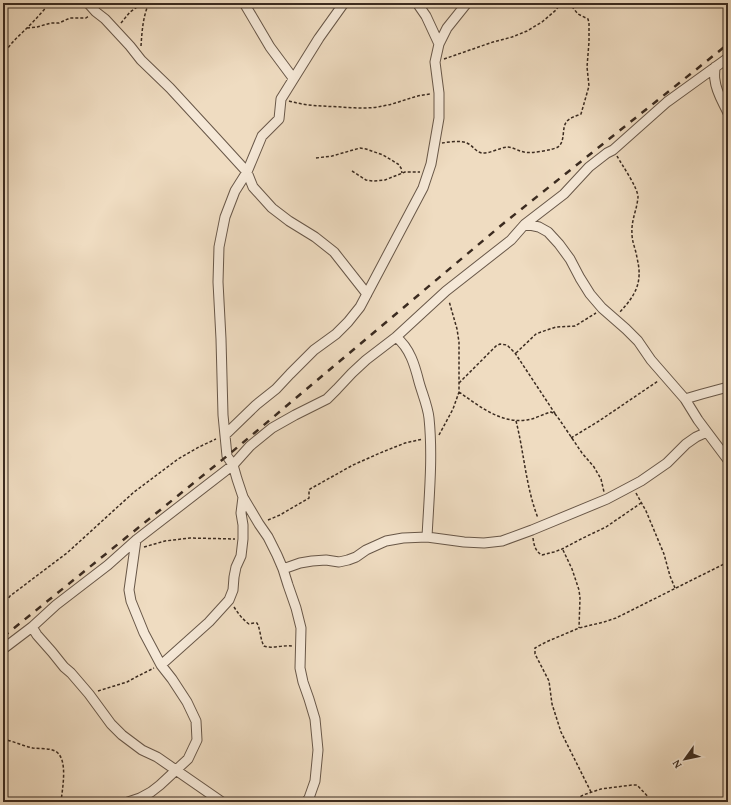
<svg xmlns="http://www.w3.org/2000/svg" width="731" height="805" font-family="'Gentium Book Plus',serif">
  <rect width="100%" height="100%" fill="#efdcc1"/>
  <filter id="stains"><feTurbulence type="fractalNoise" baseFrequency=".005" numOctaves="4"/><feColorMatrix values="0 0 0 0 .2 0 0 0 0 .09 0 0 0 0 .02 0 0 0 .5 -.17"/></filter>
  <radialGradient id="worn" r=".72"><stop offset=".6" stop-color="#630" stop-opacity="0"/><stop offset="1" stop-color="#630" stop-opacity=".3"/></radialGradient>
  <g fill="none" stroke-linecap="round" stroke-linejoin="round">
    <!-- street casing -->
    <g stroke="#685748" stroke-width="11">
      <path id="street" d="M88,3L96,12L105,19L130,46L141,60L170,88L216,138L247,172L253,187L272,208L289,221L315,237L334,252L367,294
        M244,3L270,47L293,78
        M417,3L426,16L439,44
        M715,67C715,71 714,76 715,80C716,92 723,102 728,113
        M525,224L539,227L548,232L559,244L570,259L580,278L590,294L602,308L626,329L638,341L651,360L685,399L698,420L728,460
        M396,337C410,348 415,366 419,382C422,393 428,407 429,418C433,457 429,497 427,537
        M685,399L702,394L728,387
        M225,435L256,405L276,389L290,374L314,350L336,334L348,322L360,307L423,188L431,164L439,118V93L435,62L439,44L447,28L467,3
        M283,569L300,563L312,561L326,560L339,562L348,560L356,557L366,550L386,541L403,538L427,537L464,542L484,543L502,541L532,530L607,499L641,481L667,463L686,444L696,437L707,432
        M32,627L37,635L52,652L64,667L71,673L89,694L111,724L122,735L142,750L157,757L222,802
        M3,649L32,627L56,605L108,565L136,540L233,465L250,446L272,428L295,415L327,399L337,389L352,373L366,360L396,337L446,291L511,240L525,224L564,194L589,167L607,153L613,150L667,102L728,58
        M161,665L209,622L229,600L233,590L234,577L236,567L241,556L243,539V525L241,513L243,497
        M128,802L140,798L151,792L160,785L188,759L197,740L196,721L187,702L172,679L161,665L144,633L131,601L129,590L136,540
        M306,802L309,798L315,781L318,750L315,719L309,699L303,682L300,668L301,628L296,608L288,585L283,569L277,555L268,537L259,524L243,497L237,479L233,465L227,456L223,415L221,339L218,282L219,247L225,217L235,191L247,172L262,136L279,119L281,99L319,38L344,3"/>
    </g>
    <!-- path -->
    <path stroke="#3b2b20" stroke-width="1.5" stroke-dasharray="3 2" stroke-linecap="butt" d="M121,23L130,12L143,3
      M27,28L37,27L51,23H59L70,18H86L89,16
      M141,46C142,31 143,16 149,3
      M3,56C9,44 19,36 28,27C36,19 43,11 50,3
      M444,59L493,42L512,37L527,31L542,22L556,10L561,3
      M289,101C306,106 323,106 341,107C355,108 370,109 383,106C400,103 414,95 431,94
      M442,143C450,142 460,140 467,143C473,146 476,152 482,153C489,154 499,148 507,147C513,147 518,151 524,152C530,154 553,150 558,147C566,141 561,128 567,121C571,117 576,116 581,114L589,86L587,67L589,42V23L588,19L578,14L569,3
      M617,156C622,165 638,188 638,197C637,210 631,220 632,234C632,242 636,250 637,258C643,282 636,295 619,313
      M316,158L332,156L360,148L366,149L383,155L398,164L401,168L402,173
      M352,171L366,180L373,181L385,180L405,172H420
      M516,353L536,334L541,332L556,327L575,326L596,313
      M459,383L496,346L500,344L507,345L515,353L556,415
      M459,392C479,406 501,424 527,420C535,419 543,414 551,412L555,414L559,419L582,453L594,467L601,479L604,492
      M516,421C524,452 526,488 538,518
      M439,435L453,409L459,392V342L457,329L449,301
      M571,438L599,421L658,381
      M636,493L646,511L664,554L670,576L675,588
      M268,520L280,515L309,498V491L310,489L353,465L380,453L405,443L423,439
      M533,538C534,545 535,551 542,555L554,552L562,549L583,538L606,527L641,503
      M144,547L165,541L190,538L235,539
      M563,550L572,569L579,590L580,598L579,628
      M3,606L10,596L67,553L134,492L178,459L199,447L216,439
      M234,607C238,613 242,619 249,624L254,623H257C261,631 260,639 264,646C271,649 283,645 292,646
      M98,691L127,682L138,676L154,668
      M3,739C13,741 23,746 33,748C40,749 49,748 55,751C69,758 62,790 61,802
      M591,792L561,732L552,704L549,681L535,654V648L546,642L579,628L604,622L616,618L728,562
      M572,802L583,795L601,789L632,785H637L653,802"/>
    <!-- street -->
    <use href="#street" stroke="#f5e8d7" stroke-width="9"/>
    <!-- rail -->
    <path stroke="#3b2b20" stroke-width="2.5" stroke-dasharray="7 7" stroke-linecap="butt" d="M3,637L227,456L504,223L728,44"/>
  </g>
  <!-- margin -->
  <rect width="731" height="805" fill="none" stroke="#efdcc1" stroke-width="16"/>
  <rect x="4" y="4" width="723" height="797" fill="none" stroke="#3b2b20" stroke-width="2"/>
  <rect x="8" y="8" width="715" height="789" fill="none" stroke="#3b2b20"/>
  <!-- north arrow -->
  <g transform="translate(685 759) rotate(237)" stroke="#f5e8d7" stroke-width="3" paint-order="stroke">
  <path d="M0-3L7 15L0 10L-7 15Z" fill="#3b2b20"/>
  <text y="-6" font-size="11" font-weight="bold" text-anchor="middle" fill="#3b2b20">N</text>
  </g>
  <rect width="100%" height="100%" filter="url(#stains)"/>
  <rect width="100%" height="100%" fill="url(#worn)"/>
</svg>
